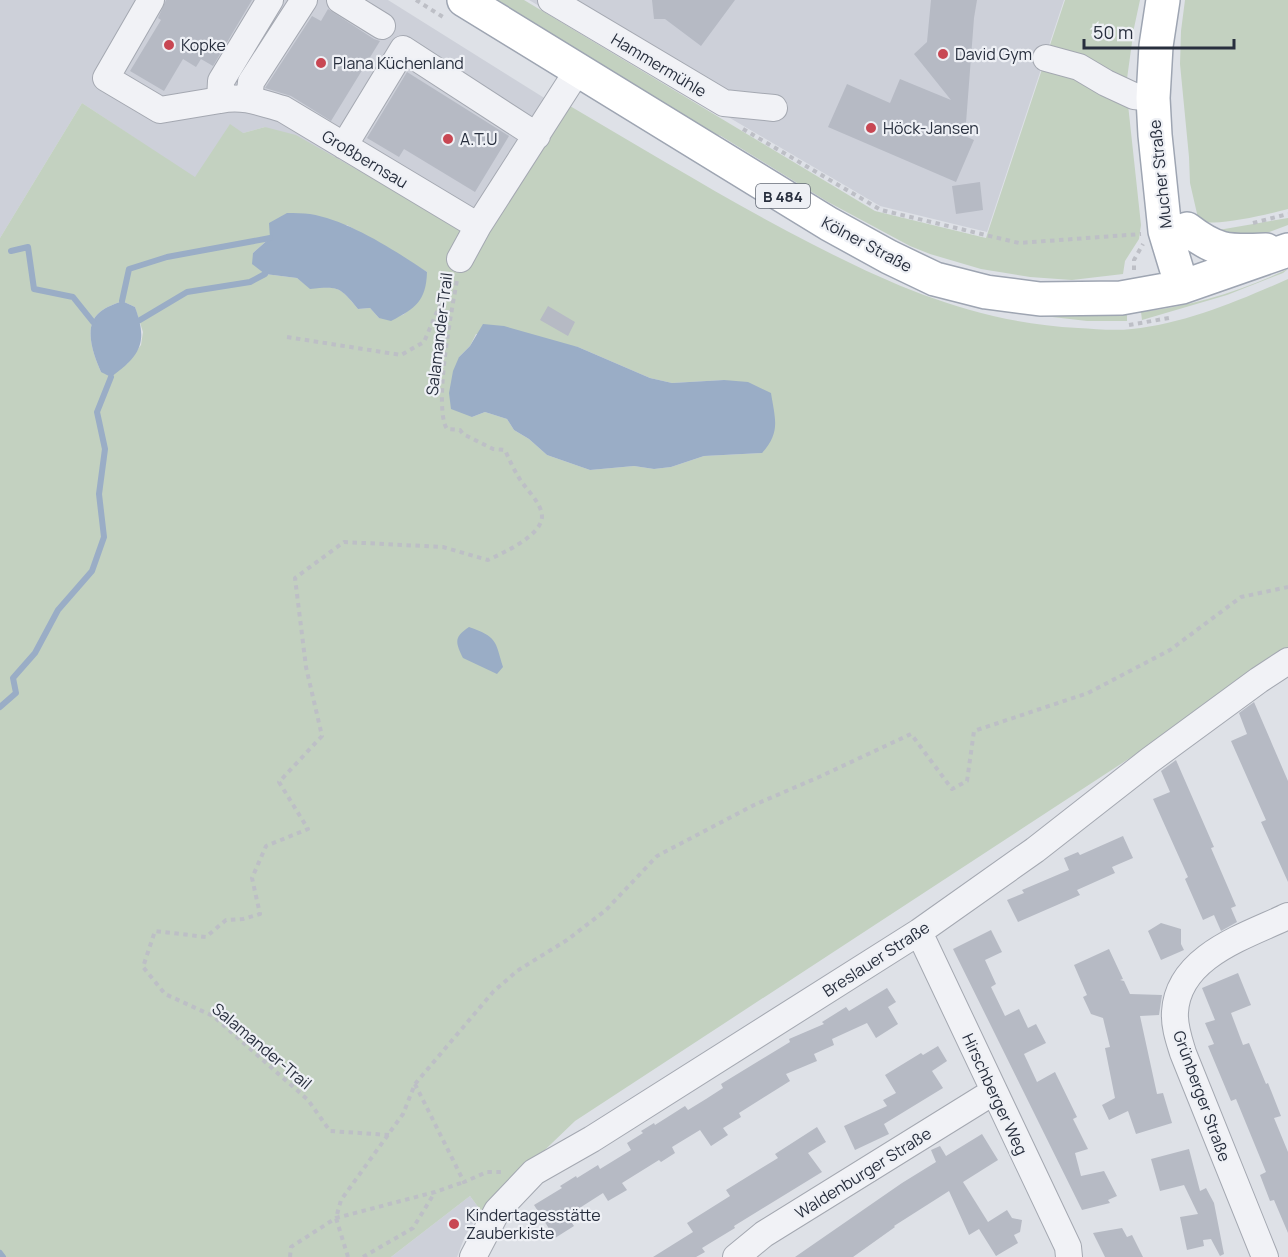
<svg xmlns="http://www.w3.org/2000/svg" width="1288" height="1257" font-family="Manrope,sans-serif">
  <rect width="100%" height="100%" fill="#dee1e7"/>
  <!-- built -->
  <path fill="#cdd0d9" d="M0,0H388L546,99L550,95L570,106L469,254L265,127L243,133L195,178L82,103L0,238Z
    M529,0H1064L987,232L880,206Z
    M470,1196L481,1211L465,1236L457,1257H391Z"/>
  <!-- green -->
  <path fill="#c3d1c0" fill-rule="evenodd" d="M491,0H524L875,211L986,238L1065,0H1140L1134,28L1126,86L1141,225L1139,239L1125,261L1123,274L1072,280L1030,277L981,269L930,254L910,246L828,202L721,136L709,132Z
    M1185,0H1288V209C1270,214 1223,225 1207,222C1204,222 1200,219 1198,218L1190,183L1189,157L1180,64L1181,31Z
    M82,103L195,177L230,124L243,133L265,127L296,135L456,226L461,234L469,254L570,106C642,148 714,192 787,231C882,281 968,322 1078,328C1096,329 1114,331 1132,329C1184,324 1241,300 1288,279V649L1188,720L575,1121L481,1211L470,1196L391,1257H0V238ZM347,225L427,272L411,308L403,315L379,318L370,308L358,309C340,287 339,286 310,288L297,278L265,274L253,253L270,238ZM122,301L135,307L143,332L141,345L127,364L101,372C94,356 82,326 100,312C106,307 115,304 122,301ZM476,334L578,347L650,378L672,383L724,380L762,453L704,456L671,467L654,469L634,466L590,470L547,455L529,439L514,430L507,419L485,412L472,417L459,357L470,346Z
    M1288,218V225L1246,241L1207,232Z
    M1288,269L1283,273L1227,295L1142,320L1141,312C1192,306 1241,291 1288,269Z
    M1018,313L1078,316L1127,313V321H1087Z"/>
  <!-- water -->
  <path fill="#9aadc6" d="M287,213C295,213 303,213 310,214C348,220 396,251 427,272C426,301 416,308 391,321L379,318L370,308L358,309C340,287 339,286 310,289L297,278L265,274L252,264L253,253L270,238L269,223Z
    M122,301L135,307C148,342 141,355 111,377L101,372C94,356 82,326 100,312C106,307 115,304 122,301Z
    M483,324L504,326L578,347L650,378L672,383L724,380L748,382L771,393C775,419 781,432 762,453L704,456L671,467L654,469L634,466L590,470L547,455L529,439L514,430L507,419L485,412L472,417L451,409L449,393L453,371L459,357L470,346Z
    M469,627C497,637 495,640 503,667L497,674L463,658C455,642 454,637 469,627Z"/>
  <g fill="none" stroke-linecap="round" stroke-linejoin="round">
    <!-- stream -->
    <path stroke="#9aadc6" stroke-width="6" d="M11,251L28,247L34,289L73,297L93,322
      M122,301L129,269L167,257L270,238
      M140,320L187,292L250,282L265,274
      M0,707L16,693L13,678L35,653L58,610L92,571L104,537L99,494L105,449L97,412L111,377
      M0,1253L3,1257"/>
  </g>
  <!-- building -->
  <path fill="#b6bac4" d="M166,0H252L213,66L201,59L196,67L183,59L164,91L130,71L161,20L158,18Z
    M652,0H735L701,46L665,19H654Z
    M931,0H977L974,18L965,136L974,140L956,182L828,127L847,84L890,103L900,79L951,100L914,54L927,42Z
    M328,9L374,39L380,41L331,121L291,96L265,88L312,16L321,21Z
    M407,72L509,136L475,192L404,149L399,157L367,138Z
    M980,182L983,210L956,214L952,186Z
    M548,306L575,322L568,336L540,320Z
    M1254,702L1288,781V882L1261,822L1266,820L1231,741L1247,734L1239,713Z
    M1176,760L1214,847L1211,848L1236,906L1231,908L1237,922L1221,931L1214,915L1203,920L1185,879L1188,877L1153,799L1170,792L1161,771Z
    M1123,836L1133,858L1112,867L1115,873L1077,890L1080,895L1018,922L1007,900L1024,893L1022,890L1069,870L1064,858L1078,852L1080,855Z
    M1161,923L1181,929V944L1184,950L1161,960L1148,931Z
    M991,930L1002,952L985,960L996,984L991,987L1005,1016L1019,1009L1028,1028L1036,1024L1046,1043L1024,1054L1037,1082L1055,1072L1077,1117L1073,1119L1088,1149L1075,1153L1081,1176L1104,1171L1117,1196L1108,1200L1110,1203L1082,1210L953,949Z
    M1109,949L1123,979L1120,980L1124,981L1130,994L1162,995L1159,1015L1140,1016L1157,1094L1163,1093L1172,1123L1136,1134L1128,1111L1109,1120L1102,1105L1115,1098L1105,1048L1110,1047L1103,1018L1091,1014L1083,997L1087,995L1074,965Z
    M1238,973L1251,1005L1231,1013L1243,1045L1249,1043L1266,1084L1268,1083L1281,1116L1274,1118L1288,1152V1233L1274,1200L1270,1201L1260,1175L1266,1172L1236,1099L1231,1101L1208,1046L1214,1044L1205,1023L1215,1020L1202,988Z
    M887,988L896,1002L888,1007L898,1024L876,1038L867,1023L832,1039L834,1045L814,1054L817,1061L786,1074L790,1081L739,1113L741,1117L723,1128L728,1135L711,1146L700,1130L672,1147L675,1153L661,1162L659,1160L622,1183L627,1190L608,1201L603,1193L578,1209L582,1216L572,1223L574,1226L555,1238L534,1205L562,1188L560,1186L576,1176L577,1178L598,1165L600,1169L631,1150L627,1143L643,1133L641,1131L654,1123L655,1125L685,1106L688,1110L706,1099L723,1088L721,1084L790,1042L789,1039L824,1024L822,1022L846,1007L849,1011Z
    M938,1046L947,1061L932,1071L943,1088L884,1124L889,1134L855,1150L844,1126L887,1106L883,1100L896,1093L885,1075L921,1053L923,1055Z
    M817,1127L826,1142L808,1153L822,1172L734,1226L735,1228L702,1248L705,1252L696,1257H653L693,1232L687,1223L730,1196L726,1190L778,1158L775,1154Z
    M982,1134L998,1160L963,1182L988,1222L1007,1210L1012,1218L1022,1220L1020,1232L1014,1235L1018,1243L996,1256L979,1229L969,1235L949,1191L894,1226L895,1227L853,1257H795L902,1183L936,1162L931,1150L940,1146L946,1156Z
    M1189,1149L1200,1191L1206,1188L1214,1203L1224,1254L1220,1256L1211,1239L1203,1240L1204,1246L1187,1250L1180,1217L1198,1214L1184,1185L1160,1191L1151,1159Z
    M1122,1228L1127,1237L1132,1235L1143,1257H1105L1093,1233Z"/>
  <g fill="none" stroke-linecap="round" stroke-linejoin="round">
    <!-- minor casing -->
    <g stroke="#a4a8b1" stroke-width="28">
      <path id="minor" d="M151,0L106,78L160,110L220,100
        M270,0L221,81L220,100C243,95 262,103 283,109L478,226L578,70
        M340,0L382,26
        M551,0L724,103L774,108
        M1046,58L1079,67L1106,83L1134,96L1153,98
        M249,99L251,82L304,0
        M344,146L403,49L537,136
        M460,259L478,226
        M919,932L1068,1247L1069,1257
        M473,1257L497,1211L534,1172L592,1139L919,932L1035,850L1150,760L1259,680L1288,661
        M736,1257L764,1234L993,1092
        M1265,1257L1183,1053C1179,1040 1174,1026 1175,1012C1178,956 1246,936 1288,916"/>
    </g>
    <!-- major casing -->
    <g stroke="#9ea5b2" stroke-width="36">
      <path id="major" d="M464,0L829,224L889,257L935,279L986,292L1040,299L1121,298L1182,287L1288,250
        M1163,0L1156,46L1153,98L1155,135L1165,231L1182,287
        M1187,229C1218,253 1229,251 1266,250"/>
    </g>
    <!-- path -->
    <path stroke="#bdbfc6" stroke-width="4" stroke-dasharray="4.5 4.5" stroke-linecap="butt" d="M416,0L443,17
      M743,129L881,210L1019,243L1141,234
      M1253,223L1288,214
      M1134,270V260L1143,244
      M1129,325L1169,318
      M287,337L401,355L424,342L451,279
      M415,1084L464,1182L487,1172H503
      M389,1135L330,1131L308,1100L213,1016L165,994L143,967L155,931L206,937L226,920L243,919L260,914L252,878L266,846L308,829L279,782L322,736L306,667L295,578L344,542L443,547L488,560C503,553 541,536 542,517C542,502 524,488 518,476C513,468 509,459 505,450L493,449L463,434L460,430L447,429C433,407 452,309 457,280
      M290,1257L291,1247L336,1218L435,1192L464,1182
      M348,1257L336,1218L341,1200L403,1114L415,1084L493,992L517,971L567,940L606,910L657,856L754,805L819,777L911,734L952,789L967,781L974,731L1088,693L1170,650L1241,597L1288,587
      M363,1257L413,1228L435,1192"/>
    <!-- minor -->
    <use href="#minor" stroke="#f1f2f6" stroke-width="26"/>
    <!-- major -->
    <use href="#major" stroke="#fff" stroke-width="33"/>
  </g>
  <!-- markers -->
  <g fill="#c84753" stroke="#eef0f5" stroke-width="2">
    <circle cx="169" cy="45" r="6"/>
    <circle cx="943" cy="54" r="6"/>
    <circle cx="321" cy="63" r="6"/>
    <circle cx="871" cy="128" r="6"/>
    <circle cx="448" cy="139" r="6"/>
    <circle cx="454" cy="1224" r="6"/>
  </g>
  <g text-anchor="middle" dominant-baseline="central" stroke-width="4.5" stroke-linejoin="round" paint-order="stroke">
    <!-- shield labels -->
    <rect fill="#eef0f5" stroke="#636975" stroke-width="1.5" x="756" y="184" width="54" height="24" rx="4.5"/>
    <g font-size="15" font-weight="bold" fill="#282f3e">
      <text x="783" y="196">B 484</text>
    </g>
    <!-- poi labels -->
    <g font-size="16" fill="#282f3e" stroke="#eef0f5" text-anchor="start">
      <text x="181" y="45">Kopke</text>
      <text x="955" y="54">David Gym</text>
      <text x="333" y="63">Plana Küchenland</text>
      <text x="883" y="128">Höck-Jansen</text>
      <text x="460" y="139">A.T.U</text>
      <text x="466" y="1215">Kindertagesstätte<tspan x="466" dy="18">Zauberkiste</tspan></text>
    </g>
    <!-- street labels -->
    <g font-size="16" fill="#282f3e" stroke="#eef0f5">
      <text transform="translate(659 65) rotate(31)">Hammermühle</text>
      <text transform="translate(365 159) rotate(31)">Großbernsau</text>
      <text transform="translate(1160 174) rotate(-96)">Mucher Straße</text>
      <text transform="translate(867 244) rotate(28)">Kölner Straße</text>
      <text transform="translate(439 334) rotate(-83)">Salamander-Trail</text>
      <text transform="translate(876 959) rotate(-33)">Breslauer Straße</text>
      <text transform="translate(262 1046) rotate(40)">Salamander-Trail</text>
      <text transform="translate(995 1094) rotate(65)">Hirschberger Weg</text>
      <text transform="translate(1202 1096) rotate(70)">Grünberger Straße</text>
      <text transform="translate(863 1173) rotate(-32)">Waldenburger Straße</text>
    </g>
  </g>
  <!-- scale -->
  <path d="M1084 39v9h150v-9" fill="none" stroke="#282f3e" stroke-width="3"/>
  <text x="1093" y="39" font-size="18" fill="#282f3e" stroke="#eef0f5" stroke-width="4.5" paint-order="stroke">50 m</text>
</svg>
